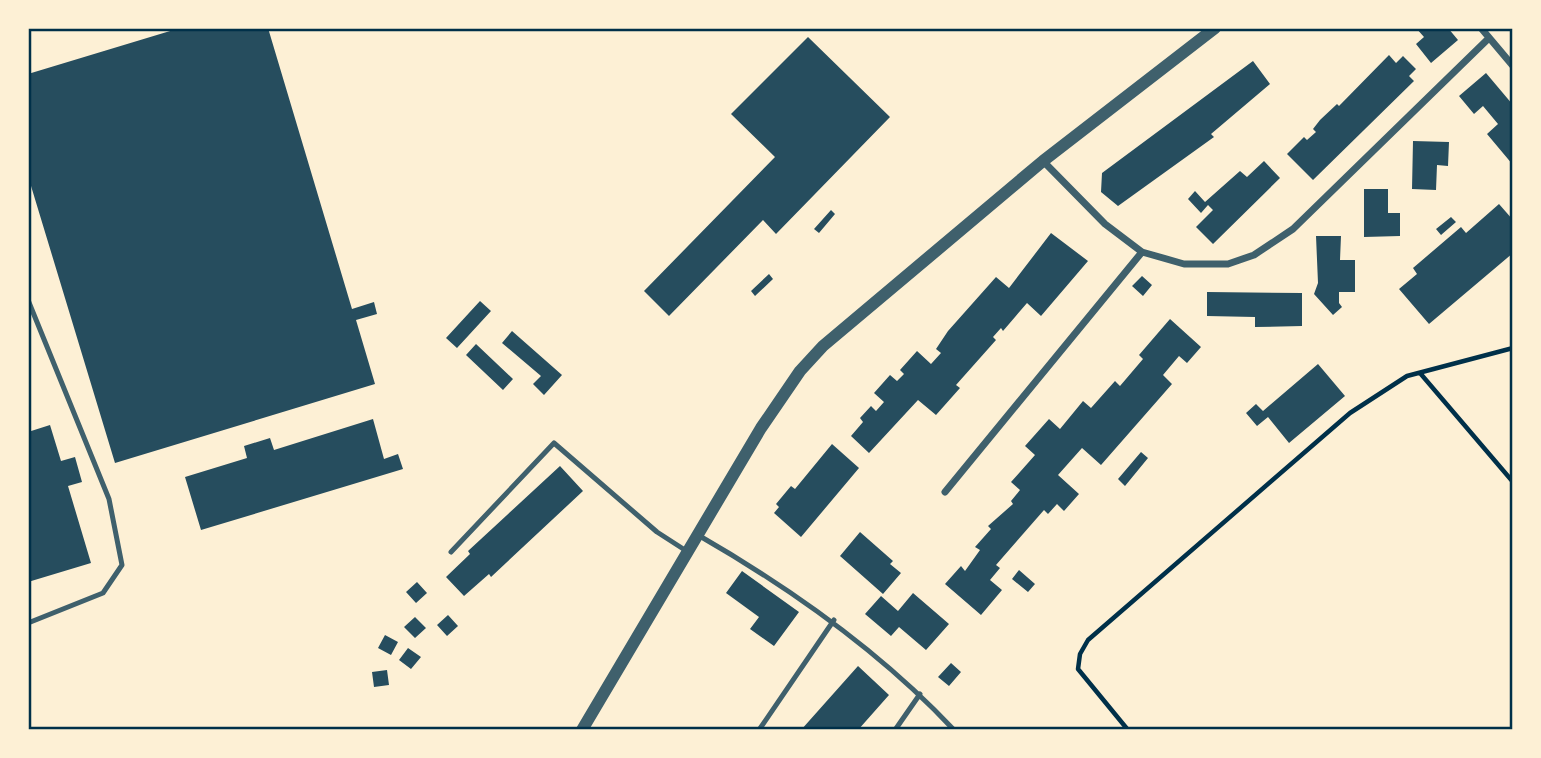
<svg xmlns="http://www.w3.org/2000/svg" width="1541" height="758" font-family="Overpass,sans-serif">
  <rect width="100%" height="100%" fill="#fdf0d5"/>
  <!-- building -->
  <path fill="#264d5e" d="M180,28H268L352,309L374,302L377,314L356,320L375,384L115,463L28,176V74Z
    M1416,28H1448L1458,40L1431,63L1416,44L1424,37Z
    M808,37L890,117L776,234L763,220L669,316L644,291L775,157L731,114Z
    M1389,55L1396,63L1403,56L1416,69L1409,76L1414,81L1313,180L1287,154L1304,137L1307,140L1316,132L1313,129L1320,120L1337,104L1339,106Z
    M1253,61L1270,84L1211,134L1214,137L1118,206L1101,192L1102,173Z
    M1486,73L1513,105V165L1487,134L1498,124L1483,106L1474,114L1459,96Z
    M1413,141L1449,142L1448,166L1437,165L1436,190L1412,189Z
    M1264,161L1280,178L1213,244L1196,227L1213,210L1208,205L1201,213L1188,199L1195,191L1205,202L1240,171L1247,177Z
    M1364,189H1388V213H1400V236L1364,237Z
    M1499,204L1513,220V253L1429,324L1399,289L1417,274L1413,268L1461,227L1466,233Z
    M831,210L835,214L819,233L814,229Z
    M1451,217L1456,222L1441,235L1436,229Z
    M1051,233L1088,261L1041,316L1027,303L1003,331L1001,328L993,337L996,340L956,385L960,388L936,415L918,400L869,453L851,436L863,422L860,418L871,406L876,411L884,402L874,393L890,375L897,381L904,374L900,370L917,351L931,364L941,353L936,349L948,331L996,277L1009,288Z
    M1316,236H1341L1340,260H1355V292H1339V303L1342,307L1333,315L1314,294L1318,283Z
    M769,274L773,279L755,296L751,291Z
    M1142,276L1152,285L1143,296L1132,286Z
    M1207,292L1302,293V326L1255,327V317L1207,316Z
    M480,301L491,311L457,348L446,338Z
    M1170,319L1201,347L1187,363L1179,356L1163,375L1172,384L1101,465L1082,448L1058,475L1079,494L1064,511L1057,504L1048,514L1044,510L996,565L1000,568L990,580L1002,590L981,615L945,584L961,566L965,571L980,550L975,547L991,529L988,526L1013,504L1011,501L1020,490L1011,482L1035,455L1025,446L1049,419L1060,429L1083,401L1091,408L1115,381L1120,386L1143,359L1139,355Z
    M512,331L562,375L544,395L533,384L541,376L502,343Z
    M476,344L513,379L503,390L466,355Z
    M1318,364L1345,396L1289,443L1268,417L1257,426L1246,413L1256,404L1263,411Z
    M373,419L384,459L398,454L403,469L201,530L185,477L247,458L244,446L270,438L274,450Z
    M50,425L61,461L75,457L82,482L68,486L91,563L28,582V432Z
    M832,444L859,468L801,537L774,513L779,507L776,504L791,486L795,489Z
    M1141,452L1148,458L1125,486L1118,479Z
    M560,466L583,491L491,577L489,574L464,596L446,577L470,554L468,551Z
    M860,532L893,561L890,564L901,573L883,594L840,556Z
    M1019,570L1035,584L1028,592L1012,579Z
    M742,571L799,612L774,646L750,629L759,617L726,593Z
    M417,582L427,593L416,603L406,592Z
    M913,593L949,624L926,650L899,627L891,636L865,614L881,596L898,611Z
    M448,615L458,626L447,636L437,625Z
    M415,617L426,628L415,638L404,627Z
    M385,635L398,642L391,655L378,648Z
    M408,648L421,657L411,669L399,660Z
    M951,663L961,672L949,686L938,677Z
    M858,666L889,695L858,730H801Z
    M387,670L389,685L374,687L372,672Z"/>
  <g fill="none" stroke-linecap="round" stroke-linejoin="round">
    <!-- path -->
    <path stroke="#003049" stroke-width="4.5" d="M1420,373L1513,482
      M1128,730L1078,669L1080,654L1088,640L1350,413L1407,376L1513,348"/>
    <!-- service -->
    <path stroke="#3f606c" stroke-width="5" d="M28,300L109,499L122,565L103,593L28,623
      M698,535C792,589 880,651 954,730
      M451,552L554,443L657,532L688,552
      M759,730L834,620
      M895,730L920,694"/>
    <!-- minor -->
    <path stroke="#3f606c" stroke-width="7" d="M1481,28L1513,66
      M1043,161L1105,224L1142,252L1184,264H1228L1254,255L1293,229L1489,38
      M945,492L1142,252"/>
    <!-- tertiary -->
    <path stroke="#3f606c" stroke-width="12" d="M582,730L761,428L800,371L823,346L1043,161L1215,28"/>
  </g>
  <!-- border -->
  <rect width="1541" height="758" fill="none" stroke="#fdf0d5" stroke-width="60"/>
  <rect x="30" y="30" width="1481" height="698" fill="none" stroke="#003049" stroke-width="2.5"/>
</svg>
